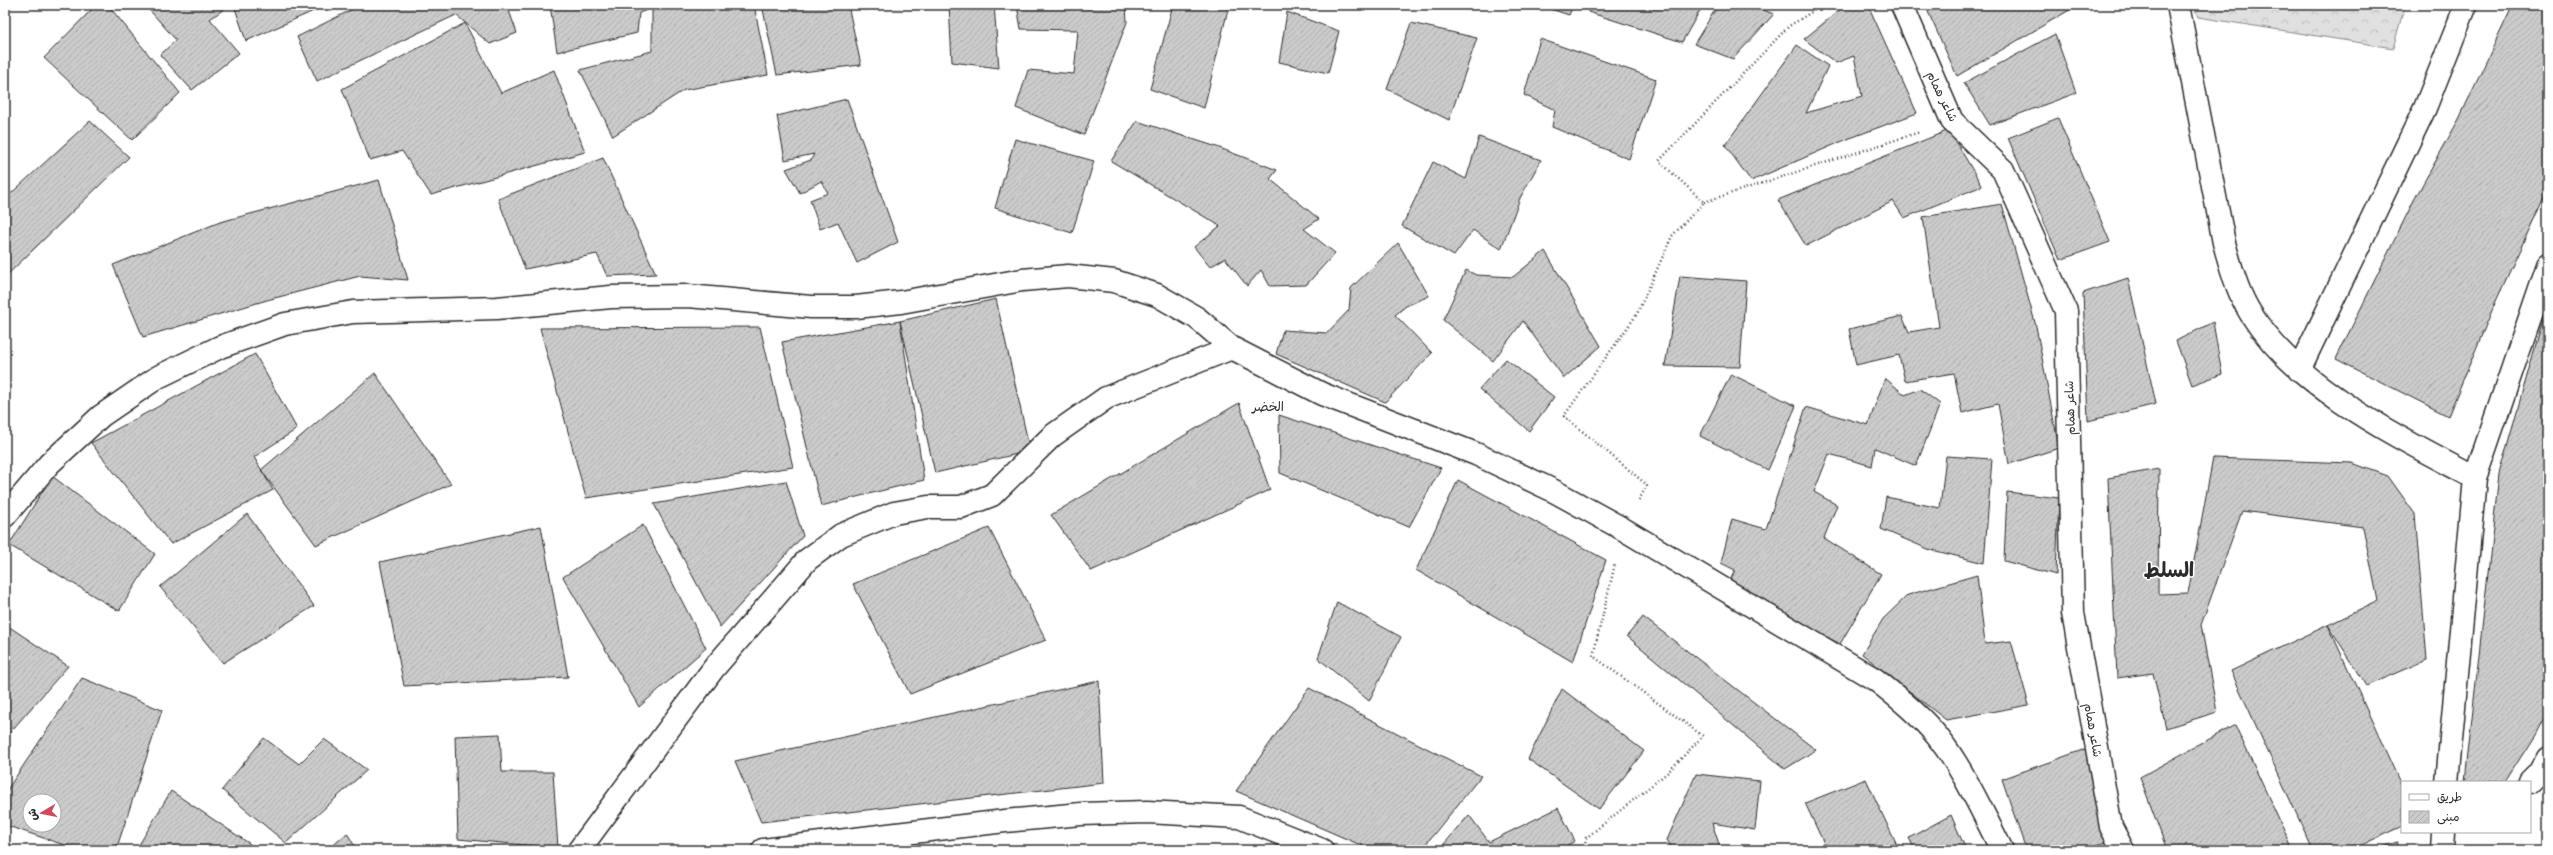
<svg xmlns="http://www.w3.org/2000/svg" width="2553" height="855" font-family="'Playpen Sans','Playpen Sans Arabic',sans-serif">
  <defs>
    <pattern id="forest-crowns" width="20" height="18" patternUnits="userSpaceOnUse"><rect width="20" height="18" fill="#e0e0e0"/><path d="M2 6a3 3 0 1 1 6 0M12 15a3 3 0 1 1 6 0" fill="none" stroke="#c0c0c0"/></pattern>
    <pattern id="building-hatch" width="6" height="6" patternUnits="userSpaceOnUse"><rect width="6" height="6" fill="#cbcbcb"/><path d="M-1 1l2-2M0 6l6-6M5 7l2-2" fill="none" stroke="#aeaeae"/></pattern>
  </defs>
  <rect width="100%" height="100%" fill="#fff"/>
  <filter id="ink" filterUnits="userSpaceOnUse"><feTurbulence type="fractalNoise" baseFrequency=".025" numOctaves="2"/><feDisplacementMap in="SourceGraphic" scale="8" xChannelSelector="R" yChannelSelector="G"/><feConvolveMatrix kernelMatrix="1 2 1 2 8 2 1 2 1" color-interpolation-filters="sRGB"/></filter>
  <g filter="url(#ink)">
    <!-- forest -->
    <path fill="url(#forest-crowns)" stroke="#868686" d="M2193,5H2405L2393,48L2198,17Z"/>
    <!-- building -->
    <path fill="url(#building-hatch)" stroke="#2b2b2b" fill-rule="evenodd" d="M96,5H108L180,93L132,140L44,58Z
      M145,5H221L224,9L210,19L239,53L192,90L160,55L176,40Z
      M234,5H327L246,41Z
      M361,5H507L517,33L490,44L456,15L317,81L297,37Z
      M550,5H660L639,13L637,33L557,52Z
      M666,5H754L768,75L684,90L613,136L580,70L652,51V8Z
      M762,5H848L861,65L777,75Z
      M862,5H925L862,10Z
      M949,5H994L999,68L952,62Z
      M1017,5H1126L1127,22L1084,135L1016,108L1028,70L1074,74L1078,30L1021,29Z
      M1173,5H1229L1204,108L1150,89Z
      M1538,5H1573L1569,15Z
      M1590,5H1703L1682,42L1588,12Z
      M1718,5H1749L1774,14L1733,59L1694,44Z
      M1846,5H1868L1917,113L1845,140L1751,181L1725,145L1797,45L1828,66L1806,113L1862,96L1854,56L1836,63L1804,39Z
      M1925,5H2078L1957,76Z
      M2513,5H2548V189L2496,301L2448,416L2336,359L2414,200L2459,119Z
      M1287,12L1339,31L1328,73L1279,62Z
      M465,23L501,93L554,70L585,152L431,195L402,151L370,160L342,89Z
      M1411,23L1477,38L1449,120L1387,89Z
      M2055,34L2076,93L1990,125L1964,83Z
      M1540,39L1656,79L1629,159L1552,127L1555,110L1524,95Z
      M847,99L898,242L857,263L838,222L820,229L810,200L828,193L821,181L800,193L786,169L811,160L814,154L785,160L777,116Z
      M2058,118L2110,242L2060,260L2008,138Z
      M90,121L129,157L5,277V199Z
      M1137,121L1217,147L1277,170L1270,179L1319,219L1304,229L1335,253L1306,285L1270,286L1261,270L1247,286L1225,258L1210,267L1194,247L1220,226L1111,161Z
      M1949,130L1982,186L1904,218L1893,201L1806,246L1778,200Z
      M1479,137L1541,160L1520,198L1501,249L1473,230L1454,256L1402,226L1433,162L1466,179Z
      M1015,139L1094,161L1072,233L995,208Z
      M603,158L656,274L607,276L597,254L525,269L498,199Z
      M379,180L408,280L360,276L267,300L143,337L113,265L220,222Z
      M2002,204L2036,326L2059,448L2009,464L1998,404L1962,413L1954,373L1905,381L1899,355L1856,365L1849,329L1902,316L1909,332L1939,327L1923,217Z
      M1398,243L1429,296L1406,306L1395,315L1432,353L1385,402L1276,354L1283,330L1327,333L1349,310L1351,288Z
      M1545,251L1601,346L1564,378L1523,321L1493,361L1443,320L1466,270L1476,275L1513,277Z
      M1680,276L1746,281L1740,367L1665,366Z
      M2128,278L2156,404L2088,421L2083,293Z
      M996,299L1030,451L935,473L900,321Z
      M2548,302V710L2535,735L2505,782L2465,781L2499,474Z
      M900,321L924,480L821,506L782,342Z
      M2213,322L2222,374L2192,385L2176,341Z
      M760,327L793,467L586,498L540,328Z
      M255,354L297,429L254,457L273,490L171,544L91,443Z
      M1506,359L1554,397L1529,431L1479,389Z
      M375,373L451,484L316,545L261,470Z
      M1731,374L1796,406L1768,470L1700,436Z
      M1885,378L1905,395L1920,389L1940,404L1916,466L1875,448L1872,466L1829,454L1814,492L1837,505L1824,538L1881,574L1840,644L1728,585L1735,570L1721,563L1732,519L1766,529L1806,407L1868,425Z
      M1239,403L1270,490L1091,571L1051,515Z
      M1279,415L1441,468L1409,527L1280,473Z
      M1946,456L1992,459L1984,563L1928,549L1881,529L1886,497L1940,508Z
      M2213,458L2352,463L2388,476L2415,514L2427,660L2367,686L2328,625L2378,601L2363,527L2242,511L2201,625L2217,712L2166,728L2153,673L2117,678L2108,478L2159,469L2158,594L2188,593Z
      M52,476L155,554L119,611L9,545Z
      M1458,480L1606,560L1573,662L1416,570Z
      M786,481L803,536L720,627L654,504Z
      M2007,492L2059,498L2056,575L2004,561Z
      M247,514L314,606L223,663L160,587Z
      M643,525L706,648L639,707L563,577Z
      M541,526L568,677L404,686L380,562Z
      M989,528L1046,640L910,694L853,584Z
      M1977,575L1985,644L2011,641L2029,705L1946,720L1862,654L1883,619L1908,595Z
      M1337,602L1401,637L1369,701L1318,658Z
      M1643,617L1816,750L1785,769L1627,636Z
      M5,624L68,666L5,738Z
      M2328,625L2402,787V826L2351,850H2313L2231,671Z
      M82,678L162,710L116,850H79L5,825V793ZM30,801H54V825H30Z
      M1099,681L1104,783L761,822L735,761Z
      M1309,688L1481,776L1421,850H1372L1236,791Z
      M1562,689L1644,751L1599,809L1528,759Z
      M2235,725L2293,850H2167L2140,777Z
      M500,734L502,772H553L558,848L458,839L455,736Z
      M264,738L299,764L324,739L367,770L286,843L222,790Z
      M2088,748L2111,841L2078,850H2026L2002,779Z
      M1696,774L1760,781L1755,830L1712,823L1721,850H1673L1667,840Z
      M1866,779L1899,850H1827L1805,803Z
      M171,791L259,850H136Z
      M1558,808L1575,841L1559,850H1439L1469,815L1489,842Z
      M1951,815L1966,850H1915L1909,838Z
      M347,833L357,850H328Z
      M2398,842L2400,850H2374Z
      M5,847L17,850H5Z"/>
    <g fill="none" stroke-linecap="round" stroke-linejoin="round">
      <!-- minor casing -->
      <g stroke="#2b2b2b" stroke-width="25">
        <path id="minor" d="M1902,5L1952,121L2003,170L2066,311L2073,613L2111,827L2123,850
          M2178,5L2224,243C2231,267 2237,292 2251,314C2298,389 2398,437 2475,478
          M2299,370L2425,108L2466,5
          M5,516L49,464L101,416L158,377L220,347L285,324L353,312L497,308L611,297L688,296L811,307H856L901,302L1022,280L1068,276L1114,281L1157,295L1197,318L1232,348L1322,394L1476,454L1552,490L1623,529L1876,680C1897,697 1919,714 1937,736C1964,770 1982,812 2002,850
          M2447,782L2475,478L2548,265
          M2530,782L2539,773L2548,757
          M579,850L714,668L807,560L841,535L894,513L928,507H961L992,495L1052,436L1106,398L1232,348
          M763,850L1005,821L1081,814L1147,812L1239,817L1322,850
          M2442,850L2443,832"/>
      </g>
      <!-- path -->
      <path stroke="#2b2b2b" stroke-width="2.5" stroke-dasharray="1 3" stroke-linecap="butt" d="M1704,202L1920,132
        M1639,500L1647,485L1564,416L1637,314L1672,236L1704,202L1659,161L1789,26L1823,5
        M1584,850L1586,838L1667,773L1703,736L1593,656L1615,564"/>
      <!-- minor -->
      <use href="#minor" stroke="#fff" stroke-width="22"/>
    </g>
  </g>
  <g text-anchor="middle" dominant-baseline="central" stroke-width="3" stroke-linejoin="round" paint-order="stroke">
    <!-- street labels -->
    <g font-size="12" fill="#2b2b2b" stroke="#fff">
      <text transform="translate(1943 96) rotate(64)">شاعر همام</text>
      <text transform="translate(2069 408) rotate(-92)">شاعر همام</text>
      <text transform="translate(2094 730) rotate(80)">شاعر همام</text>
    </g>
    <!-- neighbourhood labels -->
    <g font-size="13" fill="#2b2b2b" stroke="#fff">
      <text x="1268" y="405">الخضر</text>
    </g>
    <!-- town labels -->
    <g font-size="20" font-weight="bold" fill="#2b2b2b" stroke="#fff">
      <text x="2169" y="569">السلط</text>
    </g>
  </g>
  <!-- margin -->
  <rect width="2553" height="855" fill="none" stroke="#fff" stroke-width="20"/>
  <rect x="10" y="10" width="2533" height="835" fill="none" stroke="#2b2b2b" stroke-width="1.5" filter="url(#ink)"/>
  <!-- legend -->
  <rect x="2401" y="781" width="130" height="52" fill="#ffffff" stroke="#aaaaaa"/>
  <rect x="2409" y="794" width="20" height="6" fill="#ffffff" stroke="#aaaaaa"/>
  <text x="2437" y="801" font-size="12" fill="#2b2b2b">طريق</text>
  <rect x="2409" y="811" width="20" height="12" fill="url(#building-hatch)" stroke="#aaaaaa"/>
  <text x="2437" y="821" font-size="12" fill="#2b2b2b">مبنى</text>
  <!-- north arrow -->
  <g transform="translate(42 813) rotate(260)"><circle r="19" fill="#ffffff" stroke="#aaaaaa"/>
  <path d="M0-3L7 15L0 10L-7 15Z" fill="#d1495b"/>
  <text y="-6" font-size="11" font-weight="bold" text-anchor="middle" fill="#2b2b2b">ش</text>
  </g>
</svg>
